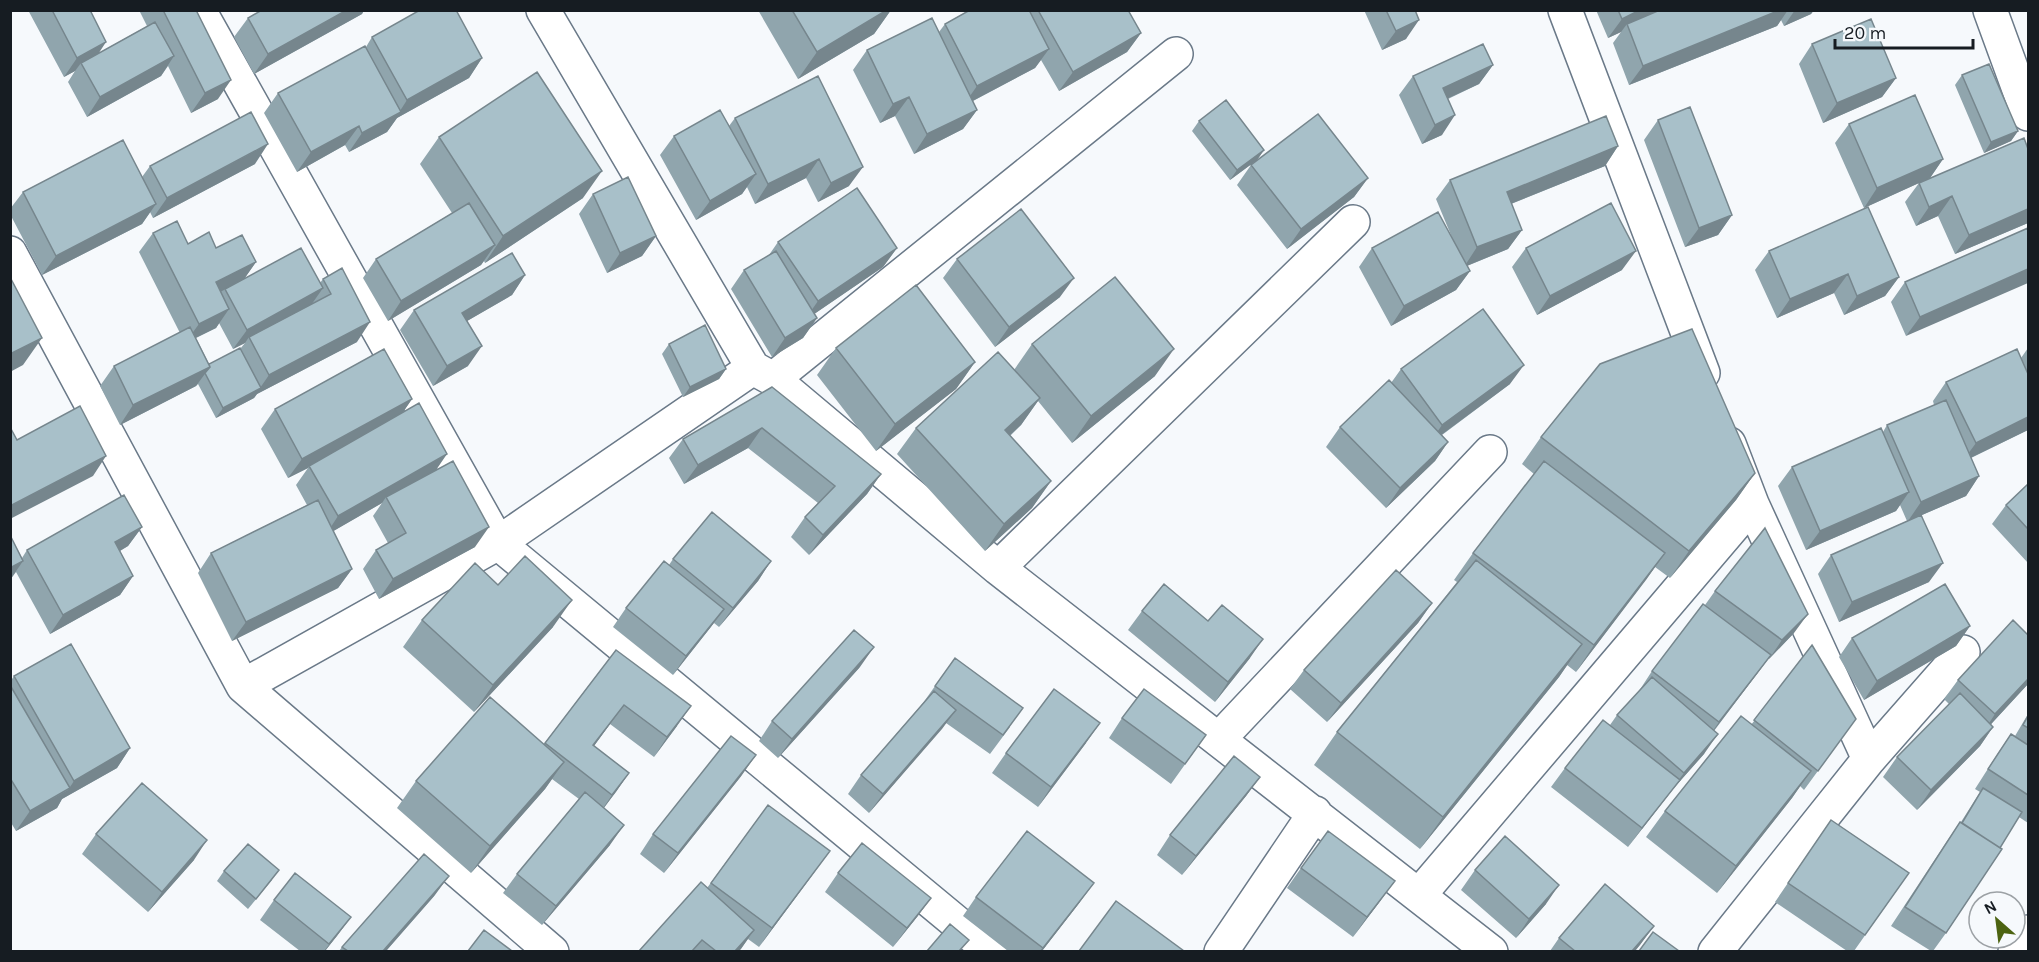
<svg xmlns="http://www.w3.org/2000/svg" width="2039" height="962" font-family="Karla,sans-serif">
  <rect width="100%" height="100%" fill="#f6f9fc"/>
  <g fill="none" stroke-linecap="round" stroke-linejoin="round">
    <!-- minor casing -->
    <g stroke="#6a7988" stroke-width="36">
      <path id="minor" d="M199,10L498,543L992,952
        M543,10L753,368L773,379L998,568L1491,952
        M1565,10L1703,373
        M1990,10L2028,114
        M10,253L243,686L552,952
        M773,379L1176,54
        M1729,444L1752,504L1869,759
        M998,568L1353,222
        M243,686L498,543L753,368
        M1219,739L1490,452
        M1420,894L1752,504
        M1221,952L1315,813
        M1715,952L1869,759L1963,652
        M2015,952L2028,932"/>
    </g>
    <!-- minor -->
    <use href="#minor" stroke="#fff" stroke-width="33"/>
  </g>
  <!-- wall -->
  <path fill="#90a5ad" fill-rule="evenodd" d="M28,10H90L99,53L147,26L139,10H196L218,99L191,113L168,66L161,76L87,117L68,82L75,71L64,77Z
    M262,10H364L362,14L254,74L234,37L248,18Z
    M758,10H891L874,34L798,79Z
    M970,10H1128L1141,33L1127,52L1059,91L1041,60L1035,68L973,101L977,110L963,129L914,154L895,116L880,123L853,70L867,50L939,32L945,24Z
    M1364,10H1415L1406,39L1382,50Z
    M1596,10H1814L1811,14L1784,26L1781,20L1777,26L1629,85L1613,43L1621,32L1608,38Z
    M372,37L482,58L469,78L397,118L387,132L349,152L345,145L297,172L264,113L278,93L366,47Z
    M1812,44L1896,78L1882,97L1823,123L1799,64Z
    M1493,65L1479,84L1448,99L1442,135L1422,144L1399,95L1413,76Z
    M1962,75L2018,131L2011,141L1984,153L1955,85Z
    M818,76L849,186L818,202L806,178L755,204L747,187L742,194L696,220L660,155L674,136L729,126L735,118Z
    M1658,120L1732,215L1718,235L1685,247L1644,140Z
    M1199,121L1264,150L1257,160L1230,180L1192,131Z
    M1849,124L1943,159L1930,178L2028,149V223L1955,254L1938,216L1916,226L1905,202L1919,183L1864,208L1835,143Z
    M439,137L583,198L485,263L484,261L481,265L388,321L363,278L376,259L452,213L420,164Z
    M1618,146L1605,166L1511,204L1522,230L1508,249L1467,266L1470,271L1456,290L1391,326L1359,267L1372,248L1453,240L1436,199L1450,180Z
    M255,164L153,218L150,212L142,224L42,275L10,214V209L23,192L142,177L150,166Z
    M1251,165L1368,178L1354,197L1287,249L1237,185Z
    M593,194L656,236L642,256L607,273L579,214Z
    M2028,228L1906,336L1891,302L1905,282Z
    M153,233L188,244L216,248L256,262L244,279L320,283L323,279L357,342L257,394L254,398L216,418L198,384L196,386L120,425L100,386L114,366L180,333L139,252ZM219,323L233,349L245,343L240,349L209,364L196,338L216,328Z
    M778,242L897,248L883,267L814,314L817,318L803,338L772,357L731,289L744,270L769,255Z
    M1526,248L1622,270L1537,315L1512,267Z
    M1769,251L1899,277L1885,296L1844,315L1834,293L1777,318L1755,270Z
    M957,259L1060,297L995,347L943,278Z
    M525,275L512,295L467,321L468,366L433,386L400,330L414,310Z
    M669,344L726,369L719,379L683,397L662,354Z
    M1032,344L1155,376L1072,443L1038,401L1021,425L1010,436L1051,481L1032,508L985,551L897,454L916,428L1014,370Z
    M836,348L975,362L956,389L876,451L817,375Z
    M2028,348V430L1971,458L1979,476L1966,496L1922,515L1929,582L1839,622L1818,574L1831,555L1907,521L1900,505L1896,511L1806,550L1778,486L1792,467L1883,432L1887,425L1934,405L1933,401L1946,382L2021,358Z
    M1401,369L1510,384L1442,435L1448,442L1435,461L1386,508L1326,447L1340,427L1391,383Z
    M772,387L881,474L867,494L809,555L791,537L805,517L818,503L748,448L684,484L669,458L683,439Z
    M412,399L403,412L437,469L475,547L379,599L363,569L376,550L388,543L373,516L382,503L333,531L352,569L338,588L232,641L198,573L211,553L307,505L296,485L308,468L288,478L261,429L275,409Z
    M1541,437L1755,473L1736,500L1670,578L1655,567L1576,672L1567,665L1559,677L1420,849L1314,765L1337,732L1457,582L1454,580L1473,553L1534,474L1522,464Z
    M2028,484V563L1992,524L2006,505Z
    M142,527L128,546L120,551L133,576L120,595L50,634L16,572L10,580V535L22,558L27,550Z
    M673,559L771,561L758,581L719,627L714,623L673,675L613,627L626,608L669,565Z
    M498,585L553,627L474,712L403,647L422,620Z
    M1715,591L1794,633L1769,659H1768L1714,731L1704,754L1673,789L1628,847L1551,787L1565,768L1610,725L1617,715L1639,691L1652,671L1705,605Z
    M1432,603L1418,623L1327,722L1290,689L1304,670Z
    M1142,611L1250,658L1215,702L1128,630Z
    M1970,626L1956,646L1864,700L1839,657L1852,638Z
    M2028,635V684L1991,724L1993,727L1980,746L1917,810L1883,777L1897,757L1949,704L1944,699L1958,680Z
    M1812,645L1842,738L1804,790L1800,786L1792,798L1717,893L1646,837L1665,811L1751,725Z
    M616,650L677,726L654,757L610,724L594,746L629,773L604,808L610,845L542,925L503,893L517,874L579,799L552,779L545,789L471,873L397,808L416,781L544,744Z
    M955,658L1010,727L990,754L946,723L869,813L848,794L861,775L923,703Z
    M860,667L778,758L759,741L772,721Z
    M14,676L130,748L117,768L62,799L57,808L16,831L10,821V682Z
    M2028,714V823L2019,817L1946,933L1933,951H1931L1891,926L1947,841L1960,822H1961L1980,792L1975,789L1998,753L2011,734L2015,736Z
    M1122,718L1206,735L1171,784L1109,738Z
    M1086,743L1038,807L992,773L1006,753Z
    M742,775L664,873L640,854L653,834Z
    M1260,777L1246,796L1182,875L1157,855L1170,835Z
    M768,805L816,870L759,947L748,939L739,951H639L707,888Z
    M1831,820L1909,873L1854,951H1847L1775,902Z
    M96,834L194,860L148,912L82,854Z
    M1301,868L1381,900L1353,937L1287,888Z
    M1475,870L1546,904L1516,938L1461,890Z
    M224,871L272,880L248,909L217,881Z
    M838,873L931,898L917,917L893,947L825,892Z
    M435,895L386,951H339L342,947Z
    M976,897L1080,902L1042,951H1008L963,916Z
    M274,900L351,917L325,951H300L260,920Z
    M1654,926L1635,951H1550L1559,938Z"/>
  <!-- shaded-wall -->
  <path fill="#76868d" d="M347,10H364L362,14L254,74L268,54Z
    M887,10H891L874,34L798,79L817,52Z
    M1640,10H1669L1627,24L1621,32L1608,38L1622,19Z
    M1780,10H1788L1777,26L1629,85L1643,66Z
    M1795,10H1814L1811,14L1784,26Z
    M1419,20L1406,39L1382,50L1396,31Z
    M1141,33L1127,52L1059,91L1073,72Z
    M106,42L93,62L81,63L75,71L64,77L77,58Z
    M1049,49L1035,68L963,106L977,86Z
    M174,56L161,76L87,117L100,97Z
    M482,58L469,78L397,118L387,132L349,152L362,133L398,114L407,100Z
    M1493,65L1479,84L1429,107L1443,88Z
    M1896,78L1882,97L1823,123L1837,103Z
    M231,80L218,99L191,113L205,93Z
    M909,97L895,116L880,123L893,104Z
    M977,110L963,129L914,154L927,134Z
    M1455,115L1442,135L1422,144L1435,125Z
    M359,126L345,145L297,172L311,152Z
    M2018,131L2011,141L1984,153L1991,142Z
    M268,144L255,164L153,218L167,198Z
    M1618,146L1605,166L1493,211L1507,192Z
    M1264,150L1257,160L1230,180L1237,170Z
    M819,159L806,178L755,204L768,184Z
    M1943,159L1930,178L1864,208L1877,188Z
    M863,167L849,186L818,202L831,183Z
    M602,171L583,198L485,263L503,236Z
    M756,174L742,194L696,220L710,201Z
    M1368,178L1354,197L1287,249L1301,229Z
    M1952,196L1938,216L1916,226L1929,207Z
    M156,204L142,224L42,275L56,256Z
    M2028,209V223L1955,254L1969,235Z
    M1732,215L1718,235L1685,247L1699,228Z
    M1522,230L1508,249L1464,267L1477,247Z
    M656,236L642,256L607,273L620,253Z
    M495,245L481,265L388,321L401,301Z
    M897,248L883,267L804,321L818,301Z
    M1636,251L1622,270L1537,315L1550,296Z
    M256,262L242,282L225,289L224,290L202,301L216,282Z
    M2028,269V283L1906,336L1920,317Z
    M1470,271L1456,290L1391,326L1404,306Z
    M1848,274L1834,293L1777,318L1790,299Z
    M525,275L512,295L448,332L462,313Z
    M1899,277L1885,296L1844,315L1857,296Z
    M1074,278L1060,297L995,347L1009,327Z
    M323,288L309,308L249,337L245,343L233,349L247,330Z
    M229,309L216,328L185,343L199,324Z
    M817,318L803,338L772,357L785,338Z
    M370,322L357,342L257,394L254,398L216,418L223,408L260,388L269,375Z
    M42,338L23,365L10,372V354Z
    M482,346L468,366L433,386L447,366Z
    M1174,349L1155,376L1072,443L1091,416Z
    M975,362L956,389L876,451L895,424Z
    M1524,365L1510,384L1429,444L1442,425Z
    M210,367L196,386L120,425L133,405Z
    M726,369L719,379L683,397L690,387Z
    M1040,398L1021,425L986,457L1005,430Z
    M412,399L399,418L309,466L308,468L288,478L302,459Z
    M2028,417V430L1962,462L1976,443Z
    M762,428L748,448L684,484L698,465Z
    M1448,442L1435,461L1386,508L1400,488Z
    M447,454L434,473L386,497L382,503L325,536L338,516Z
    M106,456L93,476L10,519V506Z
    M1755,473L1736,500L1670,578L1689,551Z
    M881,474L867,494L809,555L823,535Z
    M1979,476L1966,496L1908,521L1921,502Z
    M1051,481L1032,508L985,551L1004,524Z
    M1909,492L1896,511L1806,550L1820,531Z
    M142,527L128,546L101,562L115,542Z
    M489,527L475,547L379,599L393,579Z
    M1665,553L1646,580L1576,672L1594,645Z
    M23,561L10,580V568Z
    M771,561L758,581L719,627L733,608Z
    M1943,563L1929,582L1839,622L1852,602Z
    M352,569L338,588L232,641L246,622Z
    M133,576L120,595L50,634L63,615Z
    M572,600L553,627L474,712L493,685Z
    M1432,603L1418,623L1327,722L1341,703Z
    M724,609L710,628L673,675L686,656Z
    M1808,614L1794,633L1769,659L1782,640Z
    M1970,626L1956,646L1864,700L1877,681Z
    M1263,639L1250,658L1215,702L1228,682Z
    M1582,644L1559,677L1420,849L1443,817Z
    M874,647L860,667L778,758L792,739Z
    M1771,655L1757,674L1705,742L1719,722Z
    M2028,679V684L1982,734L1995,714Z
    M624,705L610,724L580,765L593,745Z
    M691,706L677,726L654,757L667,737Z
    M956,710L942,729L869,813L883,794Z
    M1100,723L1086,743L1038,807L1051,787Z
    M1993,727L1980,746L1917,810L1931,790Z
    M1718,734L1704,754L1673,789L1628,847L1642,828L1684,773Z
    M130,748L117,768L62,799L57,808L16,831L30,811L68,790L74,781Z
    M756,755L742,775L664,873L678,853Z
    M564,762L545,789L471,873L490,846Z
    M1811,771L1792,798L1717,893L1736,866Z
    M629,773L616,792L599,814L612,795Z
    M1260,777L1246,796L1182,875L1196,856Z
    M624,825L610,845L542,925L556,906Z
    M207,840L194,860L148,912L162,892Z
    M830,851L816,870L759,947L772,928Z
    M449,876L435,895L386,951H383Z
    M1395,881L1381,900L1353,937L1367,917Z
    M1094,883L1080,902L1042,951H1040Z
    M1559,885L1546,904L1516,938L1529,919Z
    M931,898L917,917L893,947L907,928Z
    M351,917L337,936L325,951H324Z
    M1654,926L1640,945L1635,951H1632Z
    M754,930L741,949L739,951H735Z"/>
  <!-- building -->
  <path fill="#a8c0c9" stroke="#76868d" stroke-width="1.5" d="M52,10H90L106,42L77,58Z
    M163,10H196L231,80L205,93Z
    M262,10H347L268,54L248,18Z
    M420,10H456L482,58L407,100L372,37Z
    M792,10H887L817,52Z
    M970,10H1029L1049,49L977,86L945,24Z
    M1038,10H1128L1141,33L1073,72Z
    M1386,10H1415L1419,20L1396,31Z
    M1618,10H1640L1622,19Z
    M1660,10H1780L1643,66L1627,24Z
    M932,18L977,110L927,134L909,97L893,104L867,50Z
    M1871,19L1896,78L1837,103L1812,44Z
    M155,22L174,56L100,97L81,63Z
    M1483,44L1493,65L1443,88L1455,115L1435,125L1413,76Z
    M365,46L401,112L362,133L359,126L311,152L278,93Z
    M1989,64L2018,131L1991,142L1962,75Z
    M537,72L602,171L503,236L439,137Z
    M818,76L863,167L831,183L819,159L768,184L735,118Z
    M1915,95L1943,159L1877,188L1849,124Z
    M1226,100L1264,150L1237,170L1199,121Z
    M1690,107L1732,215L1699,228L1658,120Z
    M720,110L756,174L710,201L674,136Z
    M251,112L268,144L167,198L150,166Z
    M1318,114L1368,178L1301,229L1251,165Z
    M1606,116L1618,146L1507,192L1522,230L1477,247L1450,180Z
    M2024,138L2028,149V209L1969,235L1952,196L1929,207L1919,183Z
    M123,140L156,204L56,256L23,192Z
    M628,177L656,236L620,253L593,194Z
    M857,188L897,248L818,301L778,242Z
    M469,203L495,245L401,301L376,259Z
    M1611,203L1636,251L1550,296L1526,248Z
    M1868,207L1899,277L1857,296L1848,274L1790,299L1769,251Z
    M1021,209L1074,278L1009,327L957,259Z
    M1438,212L1470,271L1404,306L1372,248Z
    M177,221L188,244L209,232L216,248L242,235L256,262L216,282L229,309L199,324L153,233Z
    M2028,228V269L1920,317L1905,282Z
    M301,248L323,288L247,330L225,289Z
    M776,251L817,318L785,338L744,270Z
    M512,253L525,275L462,313L482,346L447,366L414,310Z
    M342,268L370,322L269,375L249,337L331,294L323,279Z
    M10,277L42,338L10,354Z
    M1115,277L1174,349L1091,416L1032,344Z
    M916,285L975,362L895,424L836,348Z
    M1483,309L1524,365L1442,425L1401,369Z
    M705,325L726,369L690,387L669,344Z
    M190,327L210,367L133,405L114,366Z
    M1692,329L1755,473L1689,551L1541,437L1600,364Z
    M240,348L261,388L223,408L205,373L210,367L209,364Z
    M384,349L412,399L302,459L275,409Z
    M2017,349L2028,374V417L1976,443L1946,382Z
    M998,352L1040,398L1005,430L1051,481L1004,524L916,428Z
    M1389,380L1448,442L1400,488L1340,427Z
    M772,387L881,474L823,535L805,517L835,486L762,428L698,465L683,439Z
    M1946,400L1979,476L1921,502L1887,425Z
    M419,403L447,454L338,516L309,466Z
    M80,406L106,456L10,506V427L17,440Z
    M1881,428L1909,492L1820,531L1792,467Z
    M453,461L489,527L393,579L376,550L406,533L386,497Z
    M1544,461L1665,553L1594,645L1473,553Z
    M2028,484V529L2006,505Z
    M124,495L142,527L115,542L133,576L63,615L27,550Z
    M318,500L352,569L246,622L211,553Z
    M712,512L771,561L733,608L673,559Z
    M1921,515L1943,563L1852,602L1831,555Z
    M1765,528L1808,614L1782,640L1715,591Z
    M10,535L23,561L10,568Z
    M525,556L572,600L493,685L422,620L475,563L498,585Z
    M1476,560L1582,644L1443,817L1337,732Z
    M664,561L724,609L686,656L626,608Z
    M1396,570L1432,603L1341,703L1304,670Z
    M1164,584L1208,621L1222,605L1263,639L1228,682L1142,611Z
    M1945,584L1970,626L1877,681L1852,638Z
    M1703,604L1771,655L1719,722L1652,671Z
    M2013,620L2028,635V679L1995,714L1958,680Z
    M854,630L874,647L792,739L772,721Z
    M71,644L130,748L74,781L14,676Z
    M1812,645L1856,719L1818,771L1754,720Z
    M616,650L691,706L667,737L624,705L593,745L629,773L612,795L545,743Z
    M955,658L1023,708L1003,735L935,686Z
    M1652,677L1718,734L1684,773L1617,715Z
    M10,685L70,788L30,811L10,778Z
    M1054,689L1100,723L1051,787L1006,753Z
    M1144,689L1206,735L1185,764L1122,718Z
    M934,691L956,710L883,794L861,775Z
    M1960,693L1993,727L1931,790L1897,757Z
    M490,697L564,762L490,846L416,781Z
    M1741,716L1811,771L1736,866L1665,811Z
    M2028,716V728L2023,725Z
    M1603,720L1680,780L1642,828L1565,768Z
    M2011,734L2028,745V795L1988,769Z
    M731,736L756,755L678,853L653,834Z
    M1234,756L1260,777L1196,856L1170,835Z
    M142,783L207,840L162,892L96,834Z
    M1983,788L2022,812L2000,848L1962,823Z
    M585,792L624,825L556,906L517,874Z
    M768,805L830,851L772,928L711,883Z
    M1831,820L1909,873L1865,935L1788,883Z
    M1960,822L2002,849L1946,933L1905,907Z
    M1027,831L1094,883L1043,948L976,897Z
    M1328,831L1395,881L1367,917L1301,868Z
    M1505,836L1559,885L1529,919L1475,870Z
    M862,843L931,898L907,928L838,873Z
    M248,844L279,870L256,899L224,871Z
    M424,854L449,876L383,951H348L342,947Z
    M295,873L351,917L329,944L274,900Z
    M701,882L754,930L735,951H716L702,940L692,951H639Z
    M1605,884L1654,926L1632,951H1575L1559,938Z
    M1116,901L1184,951H1079Z
    M950,924L969,940L959,951H927Z
    M484,930L512,951H468Z
    M1653,932L1679,951H1639Z"/>
  <!-- border -->
  <rect width="2039" height="962" fill="none" stroke="#161c22" stroke-width="24"/>
  <!-- north arrow -->
  <g transform="translate(1997 920) rotate(332)"><circle r="28" fill="#f6f9fc" stroke="#9ca1a5" stroke-width="1.5"/>
  <path d="M0-4.5L10 22L0 15L-10 22Z" fill="#4c6311"/>
  <text y="-9" font-size="16" font-weight="bold" text-anchor="middle" fill="#161c22">N</text>
  </g>
  <!-- scale -->
  <path d="M1835 39v9h138v-9" fill="none" stroke="#161c22" stroke-width="3"/>
  <text x="1844" y="39" font-size="18" fill="#161c22" stroke="#f6f9fc" stroke-width="4.5" paint-order="stroke">20 m</text>
</svg>
